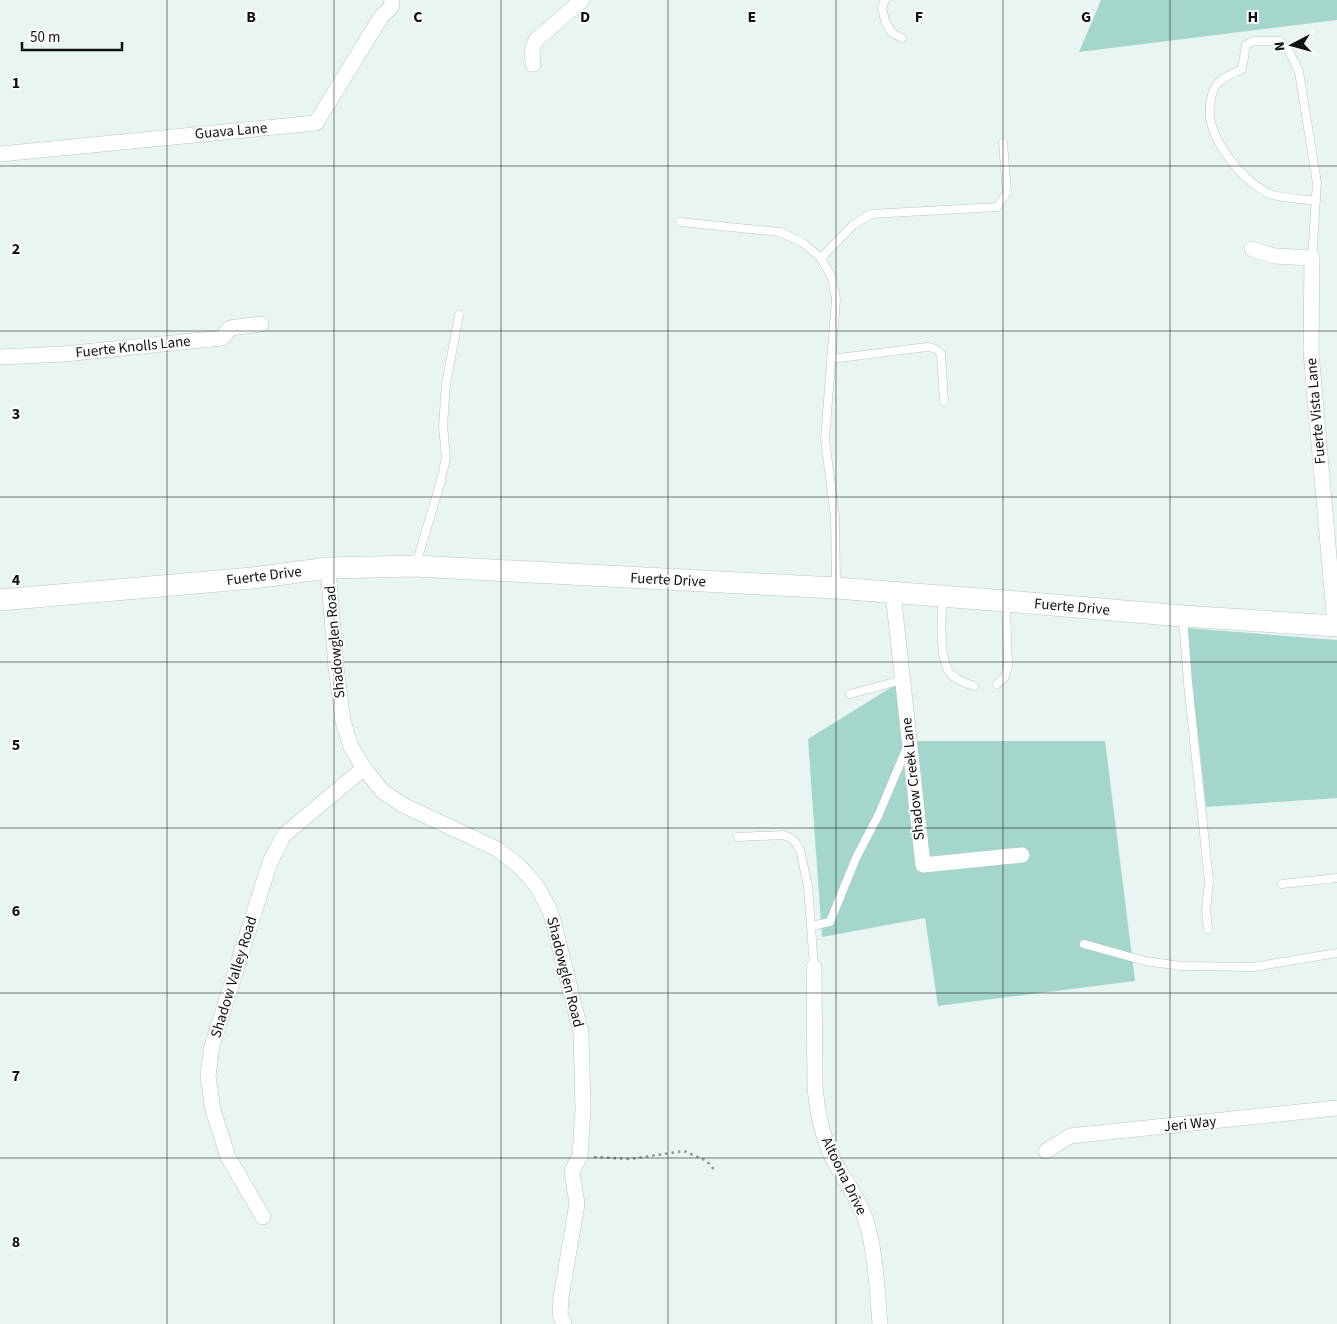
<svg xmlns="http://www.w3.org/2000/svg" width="1337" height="1324" font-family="'Source Sans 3',sans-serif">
  <rect width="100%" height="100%" fill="#e8f5f2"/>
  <!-- green -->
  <path fill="#a4d6cc" d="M1101,0H1337V20L1079,52Z
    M1186,628L1337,640V798L1206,807Z
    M903,680L909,741H1105L1135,981L938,1006L925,918L822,937L808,739Z"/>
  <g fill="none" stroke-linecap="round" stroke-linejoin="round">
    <!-- lane casing -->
    <g stroke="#b9c6c3" stroke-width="9">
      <path id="lane" d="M885,0L882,7L885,21L892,33L902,38
        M680,222L780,232L802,242L821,258L832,278L836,299L825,439L835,517L836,586
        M821,258L853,225L871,214L997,207L1007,193L1003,143
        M1312,258C1314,233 1315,208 1317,183L1299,72L1290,53L1280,41H1253L1246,45L1242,69C1235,73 1225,76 1219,82C1214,86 1212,94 1211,99C1202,133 1241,181 1270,194C1279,198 1305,199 1316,201
        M831,359L927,347C933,347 937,349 941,354L944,401
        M416,564L440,484L446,458L443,426L446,384L459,315
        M942,599C942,617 939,654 948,670C953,679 964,683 974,686
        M1183,618L1188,683L1209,881L1206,910L1208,929
        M997,684L1005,677L1008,666L1006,603
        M850,694L902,680
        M738,837L783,835L791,838L796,843L800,850L808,886L814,967
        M1282,884L1337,878
        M811,926L830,922L856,858L879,814L907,747
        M1084,944L1145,961L1181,966L1253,967L1337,953"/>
    </g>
    <!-- street casing -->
    <g stroke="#b9c6c3" stroke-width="16">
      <path id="street" d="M533,64L532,50L536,40L582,0
        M0,154L316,123L381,17L391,7L392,0
        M1252,249L1274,256L1312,258L1311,352L1335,625
        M0,357L64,354L222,338L230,328L261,324
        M328,568L336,667L343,721L351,747L364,768L382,791L403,805L497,849L519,866L529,877L538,888L549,909L553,920L581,1033L583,1109L580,1156L572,1171L577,1204L561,1297L560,1314L564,1324
        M893,593L923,865L1022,855
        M814,967L815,1087C817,1111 822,1135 832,1157C843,1179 859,1198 866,1221C876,1253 877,1291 880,1324
        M1046,1151L1070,1136L1337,1108
        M263,1217L228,1157L213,1110L208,1076L212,1046L270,862L284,835L364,768"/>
    </g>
    <!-- secondary casing -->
    <g stroke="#b9c6c3" stroke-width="22">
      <path id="secondary" d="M0,600L253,578L328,568L415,566L836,588L1006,601L1183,616L1337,626"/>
    </g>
    <!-- path -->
    <path stroke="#8e9795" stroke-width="2.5" stroke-dasharray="2.5 4" stroke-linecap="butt" d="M594,1157L630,1159L684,1151L707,1161L716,1172"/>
    <!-- lane -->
    <use href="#lane" stroke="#fff" stroke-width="8"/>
    <!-- street -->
    <use href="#street" stroke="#fff" stroke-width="15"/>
    <!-- secondary -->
    <use href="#secondary" stroke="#fff" stroke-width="21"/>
  </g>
  <!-- grid -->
  <path fill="none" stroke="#0e1211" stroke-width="1" stroke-opacity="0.55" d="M167,0V1324M334,0V1324M501,0V1324M668,0V1324M836,0V1324M1003,0V1324M1170,0V1324M0,166H1337M0,331H1337M0,497H1337M0,662H1337M0,828H1337M0,993H1337M0,1158H1337"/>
  <g text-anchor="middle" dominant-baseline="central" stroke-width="4" stroke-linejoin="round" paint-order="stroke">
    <!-- street labels -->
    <g font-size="15" fill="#0e1211" stroke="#fefefe">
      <text transform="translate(231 131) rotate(-5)">Guava Lane</text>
      <text transform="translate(133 347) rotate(-6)">Fuerte Knolls Lane</text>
      <text transform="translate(1316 411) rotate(-95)">Fuerte Vista Lane</text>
      <text transform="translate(264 576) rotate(-7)">Fuerte Drive</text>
      <text transform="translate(668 580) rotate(3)">Fuerte Drive</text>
      <text transform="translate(1072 607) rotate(5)">Fuerte Drive</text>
      <text transform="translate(335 642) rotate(-95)">Shadowglen Road</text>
      <text transform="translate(913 779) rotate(-96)">Shadow Creek Lane</text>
      <text transform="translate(565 972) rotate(76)">Shadowglen Road</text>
      <text transform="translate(234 977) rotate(-73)">Shadow Valley Road</text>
      <text transform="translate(1190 1124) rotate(-6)">Jeri Way</text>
      <text transform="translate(844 1176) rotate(64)">Altoona Drive</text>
    </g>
  </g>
  <g font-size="16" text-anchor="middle" font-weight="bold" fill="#0e1211" stroke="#fefefe" stroke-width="4" stroke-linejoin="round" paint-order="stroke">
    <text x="251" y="22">B</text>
    <text x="418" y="22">C</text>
    <text x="585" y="22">D</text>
    <text x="752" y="22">E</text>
    <text x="919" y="22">F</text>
    <text x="1086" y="22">G</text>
    <text x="1253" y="22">H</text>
    <text x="16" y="88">1</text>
    <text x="16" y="254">2</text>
    <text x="16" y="419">3</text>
    <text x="16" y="585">4</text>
    <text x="16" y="750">5</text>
    <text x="16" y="916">6</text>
    <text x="16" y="1081">7</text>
    <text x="16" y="1247">8</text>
  </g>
  <!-- north arrow -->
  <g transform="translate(1292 45) rotate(264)" stroke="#fefefe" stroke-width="4" paint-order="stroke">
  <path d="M0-4L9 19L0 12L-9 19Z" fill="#0e1211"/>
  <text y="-8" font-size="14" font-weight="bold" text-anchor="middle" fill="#0e1211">N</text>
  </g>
  <!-- scale -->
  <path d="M22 42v8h100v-8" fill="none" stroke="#0e1211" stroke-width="2.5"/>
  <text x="30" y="42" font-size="15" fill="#0e1211" stroke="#fefefe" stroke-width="4" paint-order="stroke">50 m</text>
</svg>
